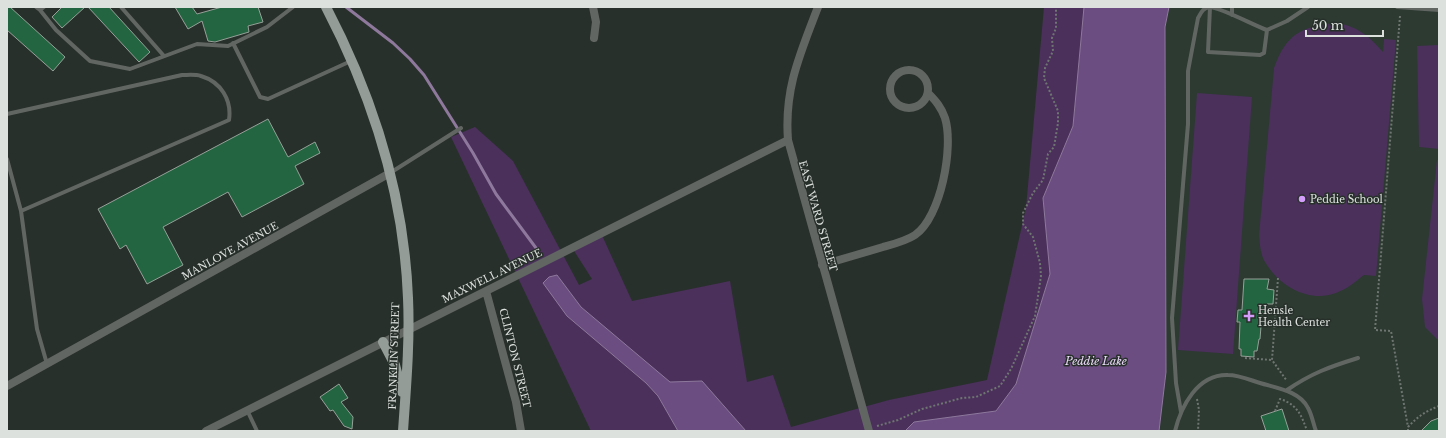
<svg xmlns="http://www.w3.org/2000/svg" width="1446" height="438" font-family="'Libre Baskerville',serif">
  <rect width="100%" height="100%" fill="#28302b"/>
  <!-- built -->
  <path fill="#2c3a31" d="M1169,7H1439V431H1159L1166,372L1165,27Z"/>
  <!-- green -->
  <path fill="#4a305b" d="M1044,7H1084L1073,126L1043,198L1050,274L1016,384L997,411L914,422L905,431H746L702,381L670,383L581,307L557,275L567,316L646,383L658,396L678,431H591L451,137L475,127L513,161L579,285L592,279L571,246L600,231L632,301L730,281L747,382L773,375L791,427L889,400L987,380L1026,208Z
    M1335,23C1356,25 1369,36 1383,52L1384,39L1396,40L1376,276L1364,275C1355,282 1347,289 1336,293C1309,303 1279,286 1265,262C1260,254 1260,244 1259,235L1274,68C1286,34 1301,27 1335,23Z
    M1439,45V149L1419,147L1417,46Z
    M1197,93L1252,97L1233,354L1178,350Z
    M1437,160H1439V341L1425,327L1422,299Z"/>
  <!-- water -->
  <path fill="#6c4d81" stroke="#8e799d" d="M1084,7H1169L1165,27L1166,372L1159,431H905L914,422L996,411L1016,384L1050,274L1043,198L1073,126Z
    M557,275L581,307L670,382L702,381L746,431H678L658,396L646,383L567,316L543,283L549,277Z"/>
  <g fill="none" stroke-linecap="round" stroke-linejoin="round">
    <!-- stream -->
    <path stroke="#8e799d" stroke-width="3" d="M346,7L393,43L410,59L424,75L473,153L496,194L536,248"/>
  </g>
  <!-- building -->
  <path fill="#236541" stroke="#96a099" d="M7,7H10L65,57L53,71L7,30Z
    M62,7H85L62,28L52,17Z
    M88,7H109L150,52L139,62Z
    M175,7H192L197,14L222,7H258L263,22L248,26L249,32L215,42L208,41L202,21L188,29Z
    M268,119L288,157L315,142L320,153L295,166L304,184L242,217L228,192L163,227L183,265L147,284L126,245L120,249L98,209Z
    M1244,279H1269L1267,289L1274,290L1273,304H1267L1266,314L1262,313L1260,339H1259L1257,351H1254V357L1241,356V349H1239L1240,322H1237L1238,310H1242Z
    M339,384L348,398L341,402L353,417L352,429L344,426L333,410L330,411L320,397Z
    M1282,409L1289,431H1266L1261,416Z
    M1439,418V431H1421L1431,421Z"/>
  <g fill="none" stroke-linecap="round" stroke-linejoin="round">
    <!-- path -->
    <path stroke="#6f7571" stroke-width="2" stroke-dasharray="2 2" stroke-linecap="butt" d="M1400,16L1375,330L1391,331L1408,427
      M1278,278L1272,360L1287,381
      M1245,358L1272,360
      M1197,399L1199,410L1198,431
      M1275,411L1280,399C1297,404 1302,416 1307,431
      M877,426L898,420L922,409L962,398L976,397L1000,386L1011,369L1035,316L1041,276L1040,263L1033,237L1023,224V213L1033,193L1043,180L1048,154L1054,147L1058,123V111L1044,78L1045,68L1053,51L1052,38L1056,28V7
      M1408,431V427C1417,417 1426,411 1439,406"/>
    <!-- lane -->
    <path stroke="#626663" stroke-width="4" d="M36,7L40,10L44,7
      M121,7L164,56
      M1210,7L1208,52L1260,55L1264,53L1267,30
      M1397,7L1439,10
      M40,10L56,30L90,61L130,69L197,44L228,46L267,27L293,7
      M1232,15V7
      M233,43L260,97L268,99L351,61
      M7,114L182,75C188,75 195,74 201,76C221,82 232,100 229,120L21,211
      M7,159L21,211L37,329L47,364
      M390,173L461,128
      M1287,390C1312,373 1329,367 1358,358
      M247,410L257,431
      M1181,412L1176,383L1172,318L1188,124V71L1198,18C1201,13 1203,8 1209,7C1218,6 1255,26 1267,30L1287,21L1308,7
      M1175,431C1181,407 1197,374 1228,375C1239,375 1250,380 1260,383C1276,388 1300,391 1308,408C1312,415 1313,423 1316,431"/>
    <!-- street -->
    <path stroke="#626663" stroke-width="8" d="M593,7L596,22L594,38
      M818,7C800,54 784,89 788,140L869,431
      M890 89a19 19 0 1 1 38 0a19 19 0 1 1-38 0Z
      M822,265C842,259 863,253 883,247C894,244 906,241 915,235C941,217 954,147 945,118C941,107 936,101 928,93
      M486,291L516,402L521,431
      M7,386L390,173
      M206,431L788,140"/>
    <!-- primary -->
    <path stroke="#949c97" stroke-width="10" d="M326,7C373,97 404,196 408,298C410,342 406,387 403,431
      M383,342L395,365L402,392"/>
  </g>
  <!-- markers -->
  <g fill="#d49cfb" stroke="#28302b" stroke-width="1.5">
    <circle cx="1302" cy="199" r="4"/>
    <path d="M1247 310h4v4h4v4h-4v4h-4v-4h-4v-4h4z"/>
  </g>
  <g text-anchor="middle" dominant-baseline="central" stroke-width="3" stroke-linejoin="round" paint-order="stroke">
    <!-- poi labels -->
    <g font-size="10" fill="#dce1de" stroke="#28302b" text-anchor="start">
      <text x="1310" y="199">Peddie School</text>
      <text x="1258" y="310">Hensle<tspan x="1258" dy="12">Health Center</tspan></text>
    </g>
    <!-- street labels -->
    <g font-size="10" fill="#dce1de" stroke="#28302b">
      <text transform="translate(818 216) rotate(74)">EAST WARD STREET</text>
      <text transform="translate(230 251) rotate(-29)">MANLOVE AVENUE</text>
      <text transform="translate(492 276) rotate(-26)">MAXWELL AVENUE</text>
      <text transform="translate(394 356) rotate(-88)">FRANKLIN STREET</text>
      <text transform="translate(515 358) rotate(76)">CLINTON STREET</text>
    </g>
    <!-- water labels -->
    <g font-size="11" font-style="italic" fill="#ecdafa" stroke="#28302b">
      <text x="1096" y="361">Peddie Lake</text>
    </g>
  </g>
  <!-- border -->
  <rect width="1446" height="438" fill="none" stroke="#dce1de" stroke-width="16"/>
  <!-- scale -->
  <path d="M1306 30v6h77v-6" fill="none" stroke="#dce1de" stroke-width="2"/>
  <text x="1312" y="30" font-size="12" fill="#dce1de" stroke="#28302b" stroke-width="3" paint-order="stroke">50 m</text>
</svg>
